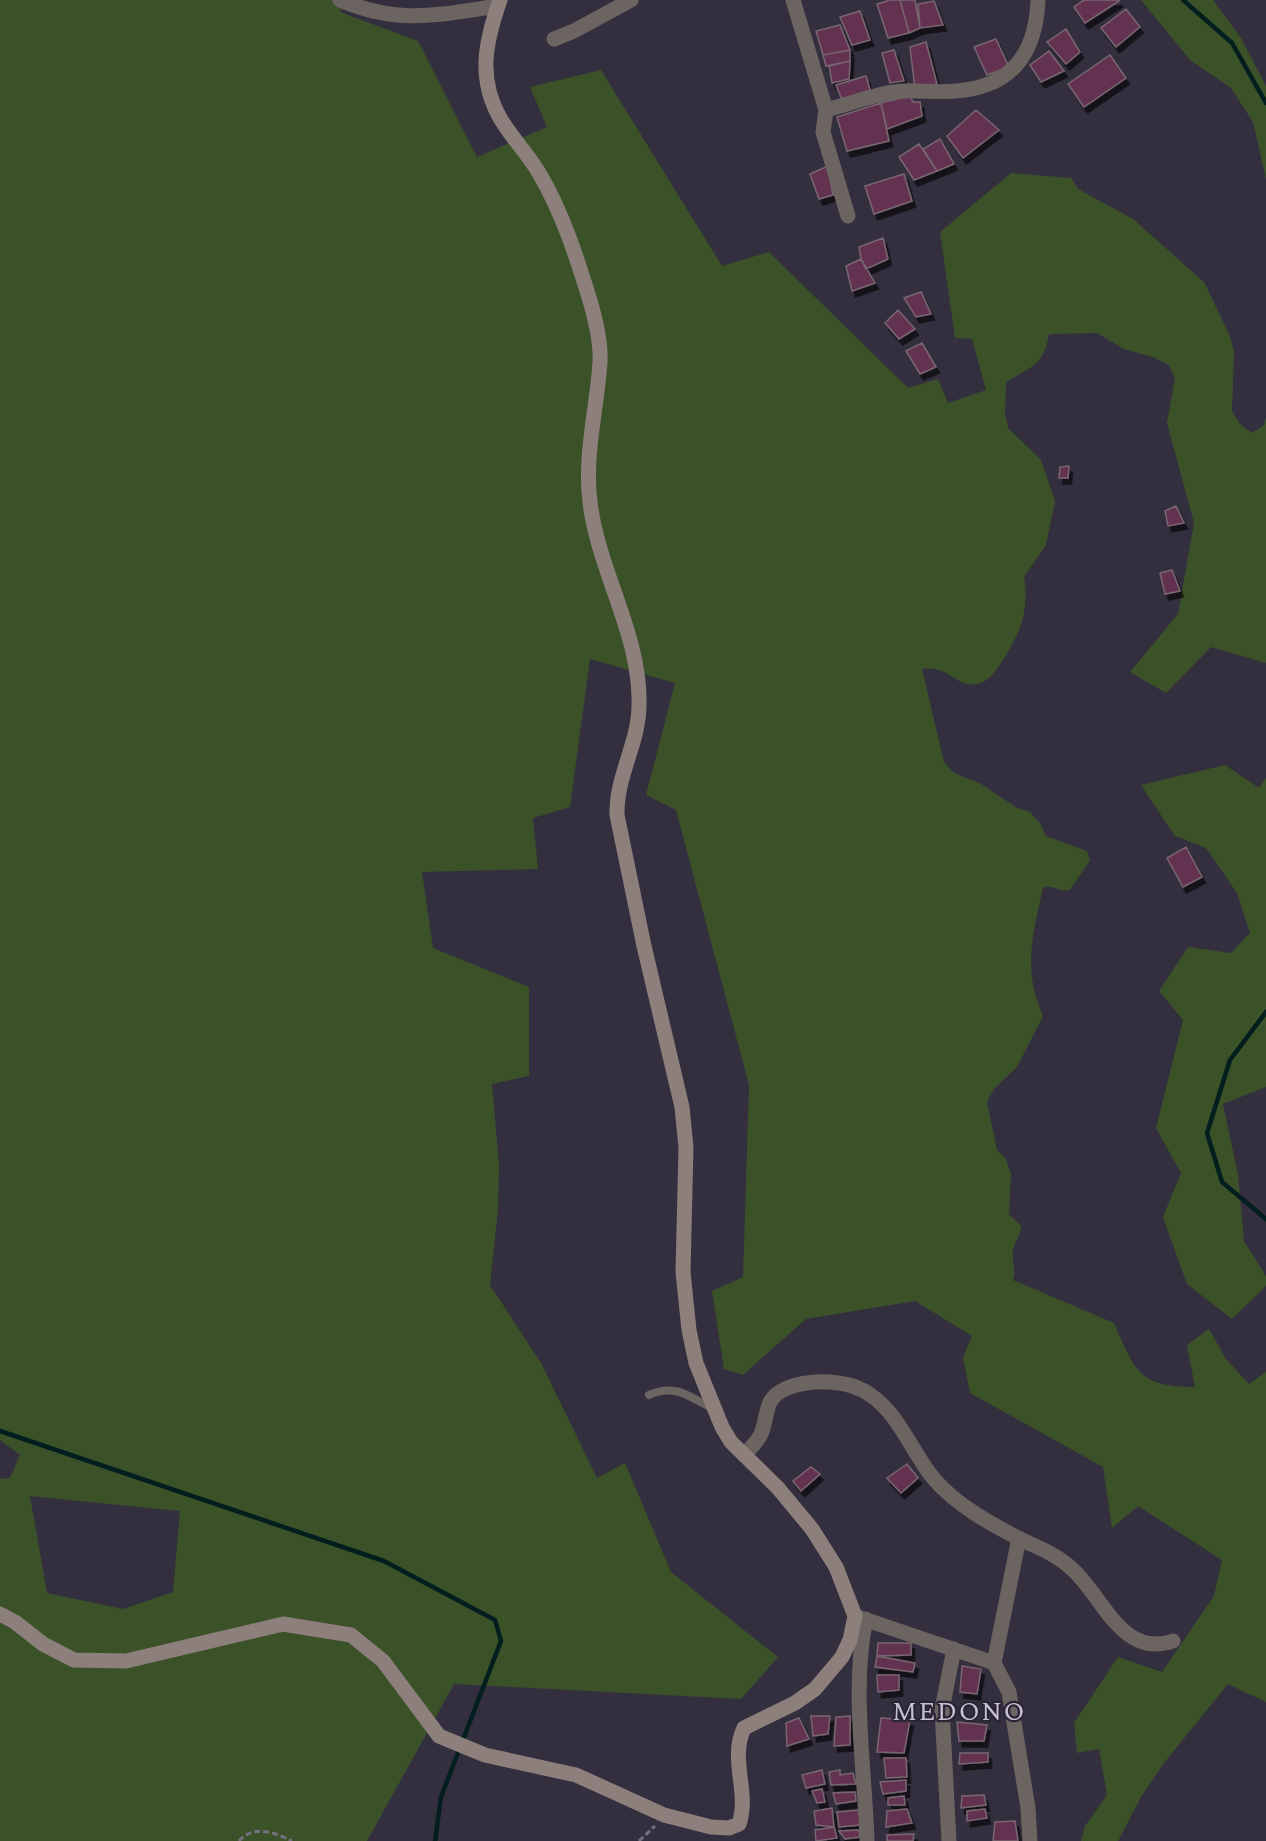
<svg xmlns="http://www.w3.org/2000/svg" width="1266" height="1841" font-family="Spectral,serif">
  <defs>
    <filter id="shadow"><feDropShadow dx="3.5" dy="6" stdDeviation="0" flood-color="#0009"/></filter>
  </defs>
  <rect width="100%" height="100%" fill="#342f3e"/>
  <!-- green -->
  <path fill="#3b5228" fill-rule="evenodd" d="M0,0H344L340,12L418,41L477,157L547,127L530,87L601,70L722,266L769,252L908,388L938,379L948,403L986,390L972,339L955,338L940,232L1011,173L1071,178L1078,189L1133,219L1204,282L1230,336L1234,352L1232,411L1240,424L1252,433L1264,425L1266,417V663L1211,647L1166,693L1130,672L1178,614L1194,523L1167,423L1175,378L1169,365L1153,357L1124,349L1097,333L1049,334C1044,365 1031,367 1006,382L1005,414L1008,428L1041,460L1055,501L1046,545L1024,577C1030,611 1019,636 1001,663C995,672 988,682 977,684C956,688 947,664 922,669L944,762L954,773L981,784L1017,808L1030,812L1040,823L1046,836L1087,851L1090,860L1070,890C1060,892 1053,885 1043,887C1033,935 1022,969 1043,1016L1017,1067L994,1089L987,1102L997,1150L1006,1159L1011,1174L1009,1214L1021,1226C1021,1236 1015,1241 1013,1250C1011,1260 1017,1270 1013,1280L1114,1323C1135,1370 1138,1387 1195,1387L1187,1345L1209,1329L1226,1359L1249,1384L1266,1372V1702L1228,1684L1164,1763L1141,1797L1118,1841H1081L1085,1826L1107,1795L1099,1749L1077,1753L1074,1723L1118,1657L1162,1672L1214,1596L1222,1560L1138,1506L1112,1528L1103,1467L970,1393L963,1357L972,1336L915,1301L806,1319L743,1375L724,1369L712,1291L743,1277L749,1085L676,810L646,795L675,683L590,659L570,807L533,818L538,869L422,872L433,948L529,987V1076L492,1084L499,1164L498,1210L490,1285L541,1363L597,1478L625,1463L671,1572L778,1657L741,1699L454,1684L367,1841H0V1479L10,1478L20,1455L0,1440ZM30,1496L180,1511L173,1592L123,1609L47,1593Z
    M1141,0H1213L1241,38L1266,86V179L1253,122L1231,88L1190,60Z
    M1225,765L1259,788L1266,778V1087L1223,1104L1238,1175L1244,1241L1266,1276V1286L1232,1319L1187,1284L1163,1217L1181,1173L1156,1128L1183,1020L1159,991L1188,947L1231,953L1250,933L1237,893L1206,848L1175,836L1141,785Z"/>
  <g fill="none" stroke-linecap="round" stroke-linejoin="round">
    <!-- stream -->
    <path stroke="#031e1e" stroke-width="4.5" d="M1183,0L1232,43L1266,103
      M1266,1012L1230,1060L1207,1133L1222,1182L1266,1219
      M0,1431L384,1561L495,1620L501,1641L441,1797L435,1841"/>
  </g>
  <!-- building -->
  <path fill="#643351" stroke="#786670" stroke-width="1.5" filter="url(#shadow)" d="M890,0H900L909,33L888,38L877,4Z
    M900,0H915L920,28L909,33Z
    M1084,0H1119V1L1085,23L1074,7Z
    M934,1L943,25L920,28L918,4Z
    M1126,9L1140,27L1116,47L1101,28Z
    M860,11L870,40L852,45L840,17Z
    M840,25L850,50L823,55L816,31Z
    M1066,29L1080,52L1066,64L1047,42Z
    M996,39L1009,67L987,75L974,47Z
    M926,42L937,84L915,89L910,47Z
    M850,50V61L826,66L823,55Z
    M894,50L904,81L890,83L882,53Z
    M1049,51L1064,71L1041,82L1030,65Z
    M1110,55L1126,78L1084,107L1068,84Z
    M850,61L849,79L832,83L829,66Z
    M866,76L871,93L842,100L836,85Z
    M910,96L913,102H920L922,116L887,129L881,103Z
    M881,103L889,141L847,151L837,117Z
    M976,110L999,130L963,158L947,136Z
    M940,139L954,164L937,171L923,149Z
    M919,144L937,171L914,180L899,157Z
    M828,166L833,195L819,199L810,174Z
    M904,174L912,201L874,214L865,186Z
    M883,238L888,259L866,269L861,259L859,247Z
    M861,259L875,283L852,291L846,266Z
    M921,292L931,314L916,317L904,298Z
    M898,310L915,329L899,339L885,323Z
    M922,343L936,367L920,374L906,351Z
    M1069,466L1068,478H1059L1060,467Z
    M1176,506L1184,523L1168,526L1165,511Z
    M1172,570L1180,591L1165,594L1160,573Z
    M1186,847L1202,877L1183,887L1167,858Z
    M907,1464L918,1478L901,1493L887,1478Z
    M811,1467L820,1474L801,1491L793,1481Z
    M878,1643H911V1655L877,1656Z
    M877,1656L915,1663L913,1672L875,1667Z
    M962,1666L981,1669L977,1694L960,1692Z
    M877,1675H899V1690L878,1692Z
    M811,1716H830L828,1734L813,1736Z
    M850,1716V1745L834,1746L836,1717Z
    M799,1718L809,1739L787,1746L786,1723Z
    M881,1718L910,1720L904,1753L877,1752Z
    M957,1722L987,1725L984,1741H959Z
    M960,1753H988V1762L959,1764Z
    M884,1758H906L907,1777L886,1778Z
    M822,1770L825,1784L806,1788L802,1775Z
    M840,1770V1775L853,1773L856,1784L831,1785L829,1772Z
    M906,1780V1791L883,1794L880,1782Z
    M822,1789L825,1802L817,1803L812,1791Z
    M855,1792L856,1801L836,1804L833,1793Z
    M984,1795L986,1805L961,1808L962,1796Z
    M904,1796L905,1805H888V1798Z
    M832,1808L834,1827L816,1825L814,1811Z
    M907,1809L912,1823L886,1827L887,1811Z
    M985,1809L987,1818L967,1821V1811Z
    M861,1810L860,1825L839,1827L837,1812Z
    M1015,1821L1018,1841H993L995,1822Z
    M834,1827L837,1838L816,1841L815,1830Z
    M859,1830L860,1837L845,1839L839,1831Z
    M914,1834L913,1841H887V1835Z"/>
  <g fill="none" stroke-linecap="round" stroke-linejoin="round">
    <!-- path -->
    <path stroke="#75707d" stroke-width="3" stroke-dasharray="6 3" stroke-linecap="butt" d="M239,1841C253,1824 276,1833 292,1841
      M639,1841L655,1826"/>
    <!-- lane -->
    <path stroke="#6c6461" stroke-width="8" d="M649,1395C676,1383 689,1397 714,1409"/>
    <!-- street -->
    <path stroke="#6c6461" stroke-width="15" d="M340,0C400,25 436,15 498,6
      M793,0L826,110L823,132L848,216
      M554,39L574,31L631,0
      M826,110C850,104 877,93 901,91C920,90 938,93 956,91C1012,87 1036,53 1038,0
      M744,1455C751,1448 757,1442 761,1434C769,1415 763,1399 785,1389C810,1378 850,1379 872,1396C900,1416 913,1454 934,1479C956,1505 991,1524 1020,1539C1037,1547 1056,1554 1071,1568C1102,1594 1121,1659 1173,1641
      M855,1616L994,1663L1009,1692L1028,1808L1030,1841
      M866,1619C851,1687 865,1771 867,1841
      M994,1663L1019,1538
      M949,1841L942,1709L954,1649"/>
    <!-- secondary -->
    <path stroke="#8d7f7b" stroke-width="15" d="M0,1614L15,1622L43,1644L74,1660L126,1661L283,1624L351,1635L383,1661L439,1736L485,1755L576,1775L664,1815L711,1827L729,1828L739,1824C750,1792 729,1760 744,1728L795,1703L815,1689L842,1657L850,1640L855,1616L836,1567L812,1529L778,1488L731,1442L722,1427L696,1363L689,1330L683,1272L686,1147L682,1107L644,946L617,815C616,776 639,743 639,705C641,635 598,571 590,502C584,455 597,409 600,362C601,342 596,323 591,304C578,261 562,211 539,173C528,154 511,137 500,118C477,78 486,40 500,0"/>
  </g>
  <g text-anchor="middle" dominant-baseline="central" stroke-width="4.5" stroke-linejoin="round" paint-order="stroke">
    <!-- quarter labels -->
    <g font-size="26" letter-spacing="1.5" fill="#c7c1d4" stroke="#2a2534">
      <text x="959" y="1712">MEDONO</text>
    </g>
  </g>
</svg>
